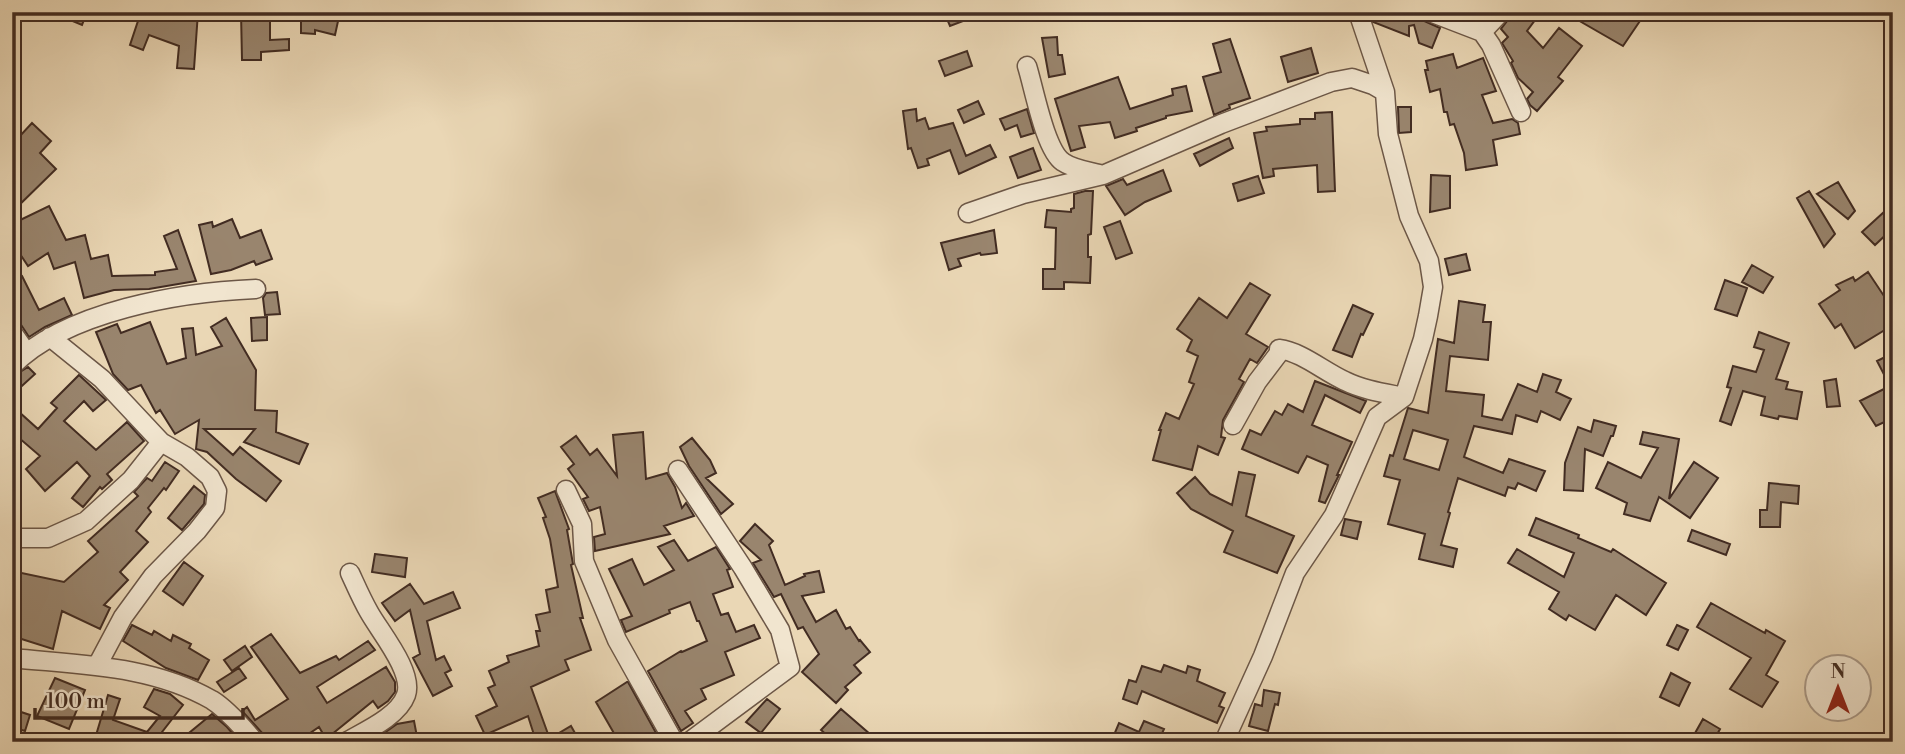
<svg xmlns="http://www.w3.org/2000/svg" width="1905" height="754" font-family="'Libre Bodoni',serif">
  <rect width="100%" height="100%" fill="#ead7b5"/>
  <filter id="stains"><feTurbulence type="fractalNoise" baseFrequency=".00286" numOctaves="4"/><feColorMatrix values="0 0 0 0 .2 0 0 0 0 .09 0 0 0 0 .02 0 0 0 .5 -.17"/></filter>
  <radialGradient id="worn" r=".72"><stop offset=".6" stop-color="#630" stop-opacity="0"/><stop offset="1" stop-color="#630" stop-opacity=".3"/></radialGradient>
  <!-- building -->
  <path fill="#99856e" stroke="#422c22" stroke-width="2" fill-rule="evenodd" d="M51,12H87L82,25Z
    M141,12H198L194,69L177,68L179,46L149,35L143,50L130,45Z
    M241,12H270V40L289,39V50L261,52V60H242Z
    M301,12H340L335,35L315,30V34L301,33Z
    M944,12H984V13L950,26Z
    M1376,12H1419L1422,20L1440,28L1432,48L1419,43L1414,25L1409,26V36L1373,22Z
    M1514,12H1541L1527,31L1543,48L1559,28L1582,46L1558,77L1563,81L1537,111L1530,105L1527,99L1533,92L1518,78L1511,63L1513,61L1502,43L1508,37L1501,29Z
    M1564,12H1646L1623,46Z
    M1057,37L1058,55H1062L1065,74L1049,77L1042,38Z
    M1230,39L1250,98L1229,105L1230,108L1214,115L1203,77L1221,72L1213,44Z
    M1311,48L1318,73L1288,82L1281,57Z
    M967,51L972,66L945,76L939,61Z
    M1453,54L1457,68L1483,58L1496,91L1482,95L1493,123L1512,119L1518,123L1520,134L1493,140L1497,165L1466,170L1464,153L1454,124L1450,125L1447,112H1444L1440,89L1430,92L1425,70H1428L1426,61Z
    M1118,77L1130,109L1173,95L1172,89L1186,86L1192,111L1166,116V118L1136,128L1137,131L1115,138L1110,122L1079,126L1085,147L1071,151L1055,99Z
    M978,101L984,114L964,123L958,110Z
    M1398,107H1411V132L1399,133Z
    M916,109L917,121L925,118L929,129L953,123L966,156L990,145L996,157L959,174L950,150L927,159L929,165L918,168L911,148L908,149L903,111Z
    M1027,109L1034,133L1021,137L1017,125L1005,130L1000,119Z
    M1332,112L1335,191L1318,192L1317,165L1273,169L1274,176L1263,178L1254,133L1267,131L1266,127L1300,124V119H1315V113Z
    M32,123L51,141L40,153L56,169L12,212V148L18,138Z
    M1229,138L1233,148L1200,166L1194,154Z
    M1033,148L1041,170L1018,178L1010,157Z
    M1163,170L1171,191L1145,202L1125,215L1106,186L1123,179L1127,185Z
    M1431,175L1450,176V208L1430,212Z
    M1258,176L1264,193L1238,201L1233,184Z
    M1838,182L1855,211L1848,219L1817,194Z
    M1085,191H1093L1091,234L1088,235V257H1091L1090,283L1064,282V289H1043V269H1055L1056,228L1045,227L1047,210L1071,212V209L1074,208V194Z
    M1809,191L1835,234L1824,247L1797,198Z
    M49,206L66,240L85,235L91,259L108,255L112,276L155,275V272L177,269L164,236L178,230L196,281L149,289L114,290L84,298L75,262L54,269L48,253L28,266L12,242V224Z
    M1884,212L1893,222V228L1875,245L1862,232Z
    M232,219L240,238L261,230L272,259L256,265L254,261L231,270L211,274L199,225L212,222L213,227Z
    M1120,221L1132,253L1116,259L1104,227Z
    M994,230L997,253L981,255L980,253L958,259L961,266L949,270L941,243Z
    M1466,254L1470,270L1449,275L1445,259Z
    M1752,265L1773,277L1763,293L1742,282Z
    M1868,272L1886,299L1885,300L1893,313V325L1855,348L1841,324L1835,328L1819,304L1840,290L1836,285L1853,277L1855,281Z
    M22,276L39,310L64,298L72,315L45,327L29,337L12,311V281Z
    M1725,280L1747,288L1737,316L1715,309Z
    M1250,283L1270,295L1246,334L1268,347L1257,363L1250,359L1239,379L1244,382L1223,420L1221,437L1225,438L1218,455L1198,446L1192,470L1153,460L1161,430H1159L1166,413L1179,419L1194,384L1189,382L1198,356L1187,351L1192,340L1177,329L1199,298L1227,318Z
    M277,292L280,314L265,315L263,298L266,293Z
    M1459,301L1485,305L1483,322H1491L1488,360L1450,356L1446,391L1484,395L1482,416L1502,420L1518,384L1537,392L1543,374L1561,380L1556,392L1571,399L1560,420L1541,411L1537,422L1516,415L1512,434L1474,426L1464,457L1503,473L1509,459L1545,471L1536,491L1518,483L1515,489L1508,487L1505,496L1458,478L1448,512L1450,513L1441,545L1457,549L1453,567L1419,559L1425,534L1388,524L1400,480L1384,476L1390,455L1393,456L1408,408L1428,413L1438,339L1454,343ZM1413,430L1448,440L1439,470L1404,459Z
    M1353,305L1373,314L1363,335L1361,334L1352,357L1333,350Z
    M267,317V340L252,341L251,318Z
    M226,318L256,370L255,410L277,411L276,432L308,444L299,464L244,442L255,429H204L233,455L240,447L281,481L266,501L236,479L207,452L196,449L199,420L175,434L160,410L156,413L141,385L128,390L113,374L96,332L117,324L121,333L150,322L167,364L186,358L182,329L193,328L196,355L222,346L211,327Z
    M1759,332L1789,343L1776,379L1788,382L1786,389L1802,392L1797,419L1779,416L1778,419L1761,415L1765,397L1743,391L1731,425L1720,421L1731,388L1727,387L1733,366L1756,372L1764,350L1754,347Z
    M1893,353V418L1876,426L1860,401L1890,386L1877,361Z
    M28,367L35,374L12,395V377Z
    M79,375L106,400L93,411L84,401L64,421L96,450L127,422L144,441L107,474L112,480L102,489L100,487L83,507L72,498L90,476L77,462L45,491L26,469L40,456L18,437L12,443V419L19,412L38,429L57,408L51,403Z
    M1836,379L1840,406L1827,407L1824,381Z
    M1315,381L1366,401L1360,413L1325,395L1312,425L1352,442L1337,475H1339L1325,503L1319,501L1328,465L1307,456L1298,473L1242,449L1250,430L1261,435L1275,411L1282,415L1288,404L1303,412Z
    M1594,420L1616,426L1613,436H1611L1603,456L1585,449L1583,491L1564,490L1565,463L1578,427L1591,432Z
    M643,432L646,479L667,473L675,487L682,508L686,503L694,516L664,526L670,534L595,551L594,537L605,534L600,507L589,511L583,499L588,497L568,469L574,464L561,447L576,436L590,455L597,449L617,476L613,435Z
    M1643,432L1679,439L1669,499L1694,462L1718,478L1690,518L1659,497L1650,521L1624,514L1627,503L1596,488L1608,462L1641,478L1658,448L1640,444Z
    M692,438L710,460L716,473L706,478L733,504L721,514L689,466L680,447Z
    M165,462L179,471L166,490L164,488L148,508L151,512L136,531L148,542L120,572L128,580L104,605L110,608L100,629L62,611L53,649L12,636V571L64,582L98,552L88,541L138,496L134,492L147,478L152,481Z
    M1239,472L1255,475L1246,516L1294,536L1277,573L1224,552L1233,531L1191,509L1177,493L1195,477L1210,494L1232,505Z
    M1769,483L1799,486L1798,504L1781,502L1780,527H1760V510H1767Z
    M194,486L205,495L204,504L182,530L168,518Z
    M555,491L569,529L567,530L573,564L571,565L583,618H580L591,650L565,660L569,670L531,687L548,734L535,738L528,716L485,735L476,716L497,706L488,688L495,685L489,671L509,662L507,656L539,646L536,631H540L536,615L550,612L546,590L558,587L550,539L543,518L546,517L538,498Z
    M1536,518L1579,535L1578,538L1611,552L1613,549L1666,583L1646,615L1616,595L1595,630L1569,615L1566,620L1549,609L1559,592L1508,563L1517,549L1564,577L1574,553L1529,535Z
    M1345,519L1361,522L1357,539L1341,535Z
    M755,524L773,541L769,545L785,585L805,576L804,574L819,571L824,592L802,596L816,622L836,610L846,629L850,627L859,641L860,640L870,652L854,665L861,673L845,687L848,690L836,703L802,672L819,654L803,627L798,629L781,594L774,597L753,563L761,560L740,541Z
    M1692,530L1730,544L1726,555L1688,541Z
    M674,540L688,561L716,547L730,569L727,570L733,587L713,594L721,615L728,613L736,632L754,625L760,638L725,652L734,675L701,689L706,699L685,711L693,723L681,731L648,671L681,651L682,652L707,641L699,621H697L690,602L669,610L670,613L626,632L621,620L632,616L609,569L632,559L644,585L674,570L658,547Z
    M375,554L407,558L405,577L372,572Z
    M184,562L203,576L183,605L163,591Z
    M410,584L424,604L453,592L460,608L427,621L436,660L444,656L451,670L445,673L452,686L433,696L413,658L420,654L410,610L395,621L382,603Z
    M1711,603L1765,633L1766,630L1785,641L1766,675L1778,682L1762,707L1730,689L1751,658L1697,627Z
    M132,625L152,635L154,631L171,641L173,635L191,644L189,648L209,660L198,680L166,668L123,641Z
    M1677,625L1688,630L1678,650L1667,645Z
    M271,634L300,673L336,656L339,660L368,641L375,650L317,687L327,703L386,667L395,682V692L388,701L378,708L373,701L326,739L319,727L297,742H266L264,735L242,711L247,707L255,720L288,699L251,647Z
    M245,646L252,657L232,671L224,660Z
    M1164,665L1186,673L1188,666L1200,670L1197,681L1225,693L1219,706L1224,708L1217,723L1142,691L1137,704L1123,699L1129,680L1136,682L1142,666L1161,672Z
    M239,668L246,678L224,692L217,682Z
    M1671,673L1690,683L1679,706L1660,697Z
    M55,678L85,690L69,729L37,716Z
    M627,682H628L661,742H619L596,702Z
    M154,689L170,694L183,705L159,736L170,742H94L108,695L120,699L113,720L147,732L160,716L144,707Z
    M1264,690L1280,693L1278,705L1275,704L1268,731L1249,726L1255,704L1262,706Z
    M767,699L780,709L761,733L746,722Z
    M12,709L30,715L25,731L12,727Z
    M841,709L871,735L866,742H822L828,736L821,730Z
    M212,714L227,727L240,742H196L189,733Z
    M1703,719L1720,729L1713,742H1690Z
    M414,721L418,742H381L380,736L397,724Z
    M1144,721L1164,729L1159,740L1152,738L1162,742H1111L1119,723L1139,732Z
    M571,726L580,742H544Z"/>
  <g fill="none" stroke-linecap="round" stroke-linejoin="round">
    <!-- street casing -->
    <g stroke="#6c5747" stroke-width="21">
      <path id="street" d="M1430,12L1482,32L1501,12
        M1482,32L1491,45L1521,112
        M1027,66C1034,88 1045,150 1063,162C1073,169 1088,171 1099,174
        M968,213L1023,194L1103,175L1221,124L1331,82L1352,78L1373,85L1385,92
        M12,332L26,352
        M50,337L102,379L161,442L187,457L210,477L217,491L215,508L197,531L153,576L123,617L98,664
        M12,366C66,311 181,292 256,289
        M1233,425L1257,382L1279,353V349C1302,352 1323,371 1345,381C1363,390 1384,393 1404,397
        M678,470L743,568L780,630L790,667L689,742
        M566,490L582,524L584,561L617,640L674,742
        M12,538H48L86,521L131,480L161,442
        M12,658C80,665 151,665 212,700C225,708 245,730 255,742
        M346,742C365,731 398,717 406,695C414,672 380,632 369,612C362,600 356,586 350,573
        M1224,742L1263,656L1295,573L1334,515L1377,417L1404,397L1423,339L1428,316L1433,287L1429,261L1409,216L1388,134L1385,92L1358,12"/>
    </g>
    <!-- street -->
    <use href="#street" stroke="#f1e5cf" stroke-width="18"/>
  </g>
  <!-- margin -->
  <rect width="1905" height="754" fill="none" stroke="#ead7b5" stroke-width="42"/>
  <rect x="14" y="14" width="1877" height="726" fill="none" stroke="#422c22" stroke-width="3.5"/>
  <rect x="21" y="21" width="1863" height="712" fill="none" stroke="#422c22" stroke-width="2"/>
  <!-- north arrow -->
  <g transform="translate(1838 688)"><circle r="33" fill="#f1e5cf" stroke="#ab9b8a" stroke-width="2"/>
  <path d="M0-5L12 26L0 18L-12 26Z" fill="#8f2418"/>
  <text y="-10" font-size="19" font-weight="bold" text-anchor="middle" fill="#422c22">N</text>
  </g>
  <!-- scale -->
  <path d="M35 708v10h208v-10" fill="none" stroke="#422c22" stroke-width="3.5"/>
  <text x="46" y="708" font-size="21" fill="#422c22" stroke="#f1e5cf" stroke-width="5" paint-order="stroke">100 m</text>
  <rect width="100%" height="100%" filter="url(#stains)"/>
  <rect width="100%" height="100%" fill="url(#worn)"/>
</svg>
